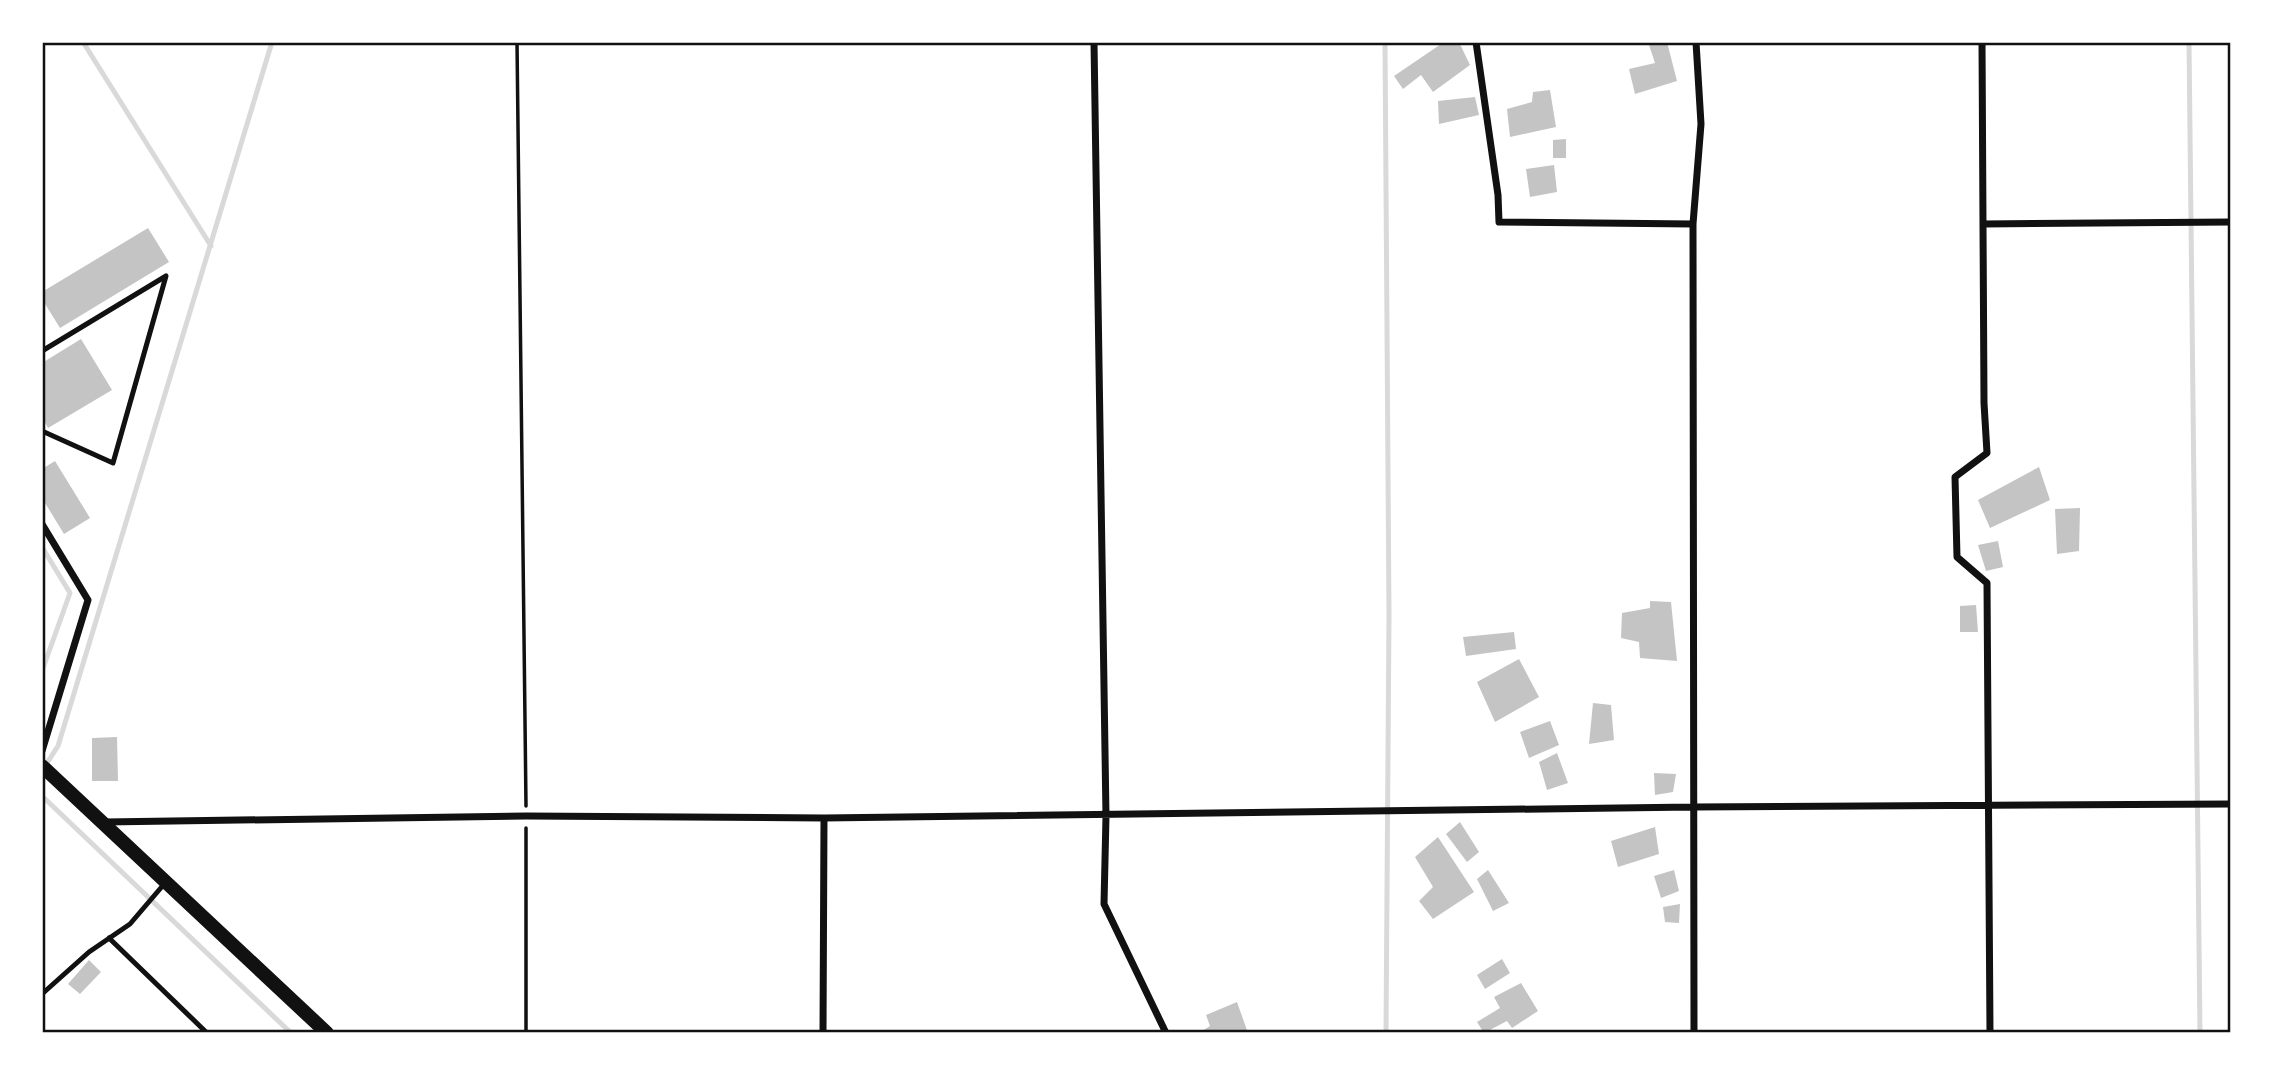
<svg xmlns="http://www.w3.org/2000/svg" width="2273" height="1075" font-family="Barlow,sans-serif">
  <rect width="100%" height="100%" fill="#fff"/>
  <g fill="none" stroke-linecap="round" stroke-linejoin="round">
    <!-- stream -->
    <path stroke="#d9d9d9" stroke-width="5" d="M83,42L211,246
      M1385,42L1389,614L1386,1033
      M2189,42L2200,1033
      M42,547L70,593L42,671
      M45,766L58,746L272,42
      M42,796L291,1033"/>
  </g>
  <!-- building -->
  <path fill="#c4c4c4" d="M1444,42H1459L1470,65L1433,92L1421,75L1403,89L1394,76Z
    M1660,42H1667L1677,81L1635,94L1629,69L1655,63L1649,45Z
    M1550,90L1556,127L1510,137L1507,109L1532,102L1533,92Z
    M1475,97L1479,115L1439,124L1438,101Z
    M1566,139V158H1553V140Z
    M1554,165L1557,192L1530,197L1526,169Z
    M148,228L169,262L60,328L42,299V292Z
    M81,339L112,390L48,428L42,417V363Z
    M55,461L90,518L64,534L42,498V469Z
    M2039,467L2050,500L1990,528L1978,500Z
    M2080,508L2079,551L2057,554L2055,509Z
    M1998,541L2003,567L1986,571L1978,545Z
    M1650,601L1671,602L1677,661L1640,658L1639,642L1621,638L1622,613L1650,608Z
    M1976,605L1978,632H1960V606Z
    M1514,632L1516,649L1466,656L1463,637Z
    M1519,659L1539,697L1495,722L1477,682Z
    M1593,703L1611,705L1614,740L1589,744Z
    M1550,721L1559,745L1529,758L1520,732Z
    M117,737L118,781H92V738Z
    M1557,753L1568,783L1547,790L1539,762Z
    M1654,773L1676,774L1673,792L1655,795Z
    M1460,822L1479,852L1467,862L1446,834Z
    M1655,827L1659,854L1618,867L1611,841Z
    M1438,837L1474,892L1433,919L1419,901L1433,887L1415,857Z
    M1488,870L1509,903L1493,911L1477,879Z
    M1674,870L1679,891L1661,898L1654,876Z
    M1680,904L1679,923L1665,922L1663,907Z
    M1502,959L1510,973L1485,989L1477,975Z
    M89,960L101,972L80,994L68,984Z
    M1521,983L1538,1011L1512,1028L1507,1021L1484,1033L1477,1022L1500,1008L1494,997Z
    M1237,1002L1248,1033H1199L1210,1026L1206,1015Z"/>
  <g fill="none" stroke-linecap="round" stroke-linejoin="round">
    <!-- path -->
    <path stroke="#111" stroke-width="3.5" d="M517,42L526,806
      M526,1033V828"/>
    <!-- service -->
    <path stroke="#111" stroke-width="5" d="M42,351L166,276L113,463L42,431
      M109,938L207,1033
      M42,994L89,952L130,924L165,883"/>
    <!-- minor -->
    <path stroke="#111" stroke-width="7" d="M1094,42L1106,816L1104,904L1166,1033
      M1476,42L1498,195L1499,222L1693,224
      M1982,42L1984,403L1987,453L1955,477L1957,557L1987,583L1990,1033
      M1983,224L2231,222
      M42,524L88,600L42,751
      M105,822L526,816L824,818L1693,807L2231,804
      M823,1033L824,818
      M1694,1033L1693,224L1701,124L1696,42"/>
    <!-- secondary -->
    <path stroke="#111" stroke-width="14" d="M42,766L327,1033"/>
  </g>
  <!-- border -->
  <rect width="2273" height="1075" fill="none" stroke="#ffffff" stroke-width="88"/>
  <rect x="44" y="44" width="2185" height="987" fill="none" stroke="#111" stroke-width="2.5"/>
</svg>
